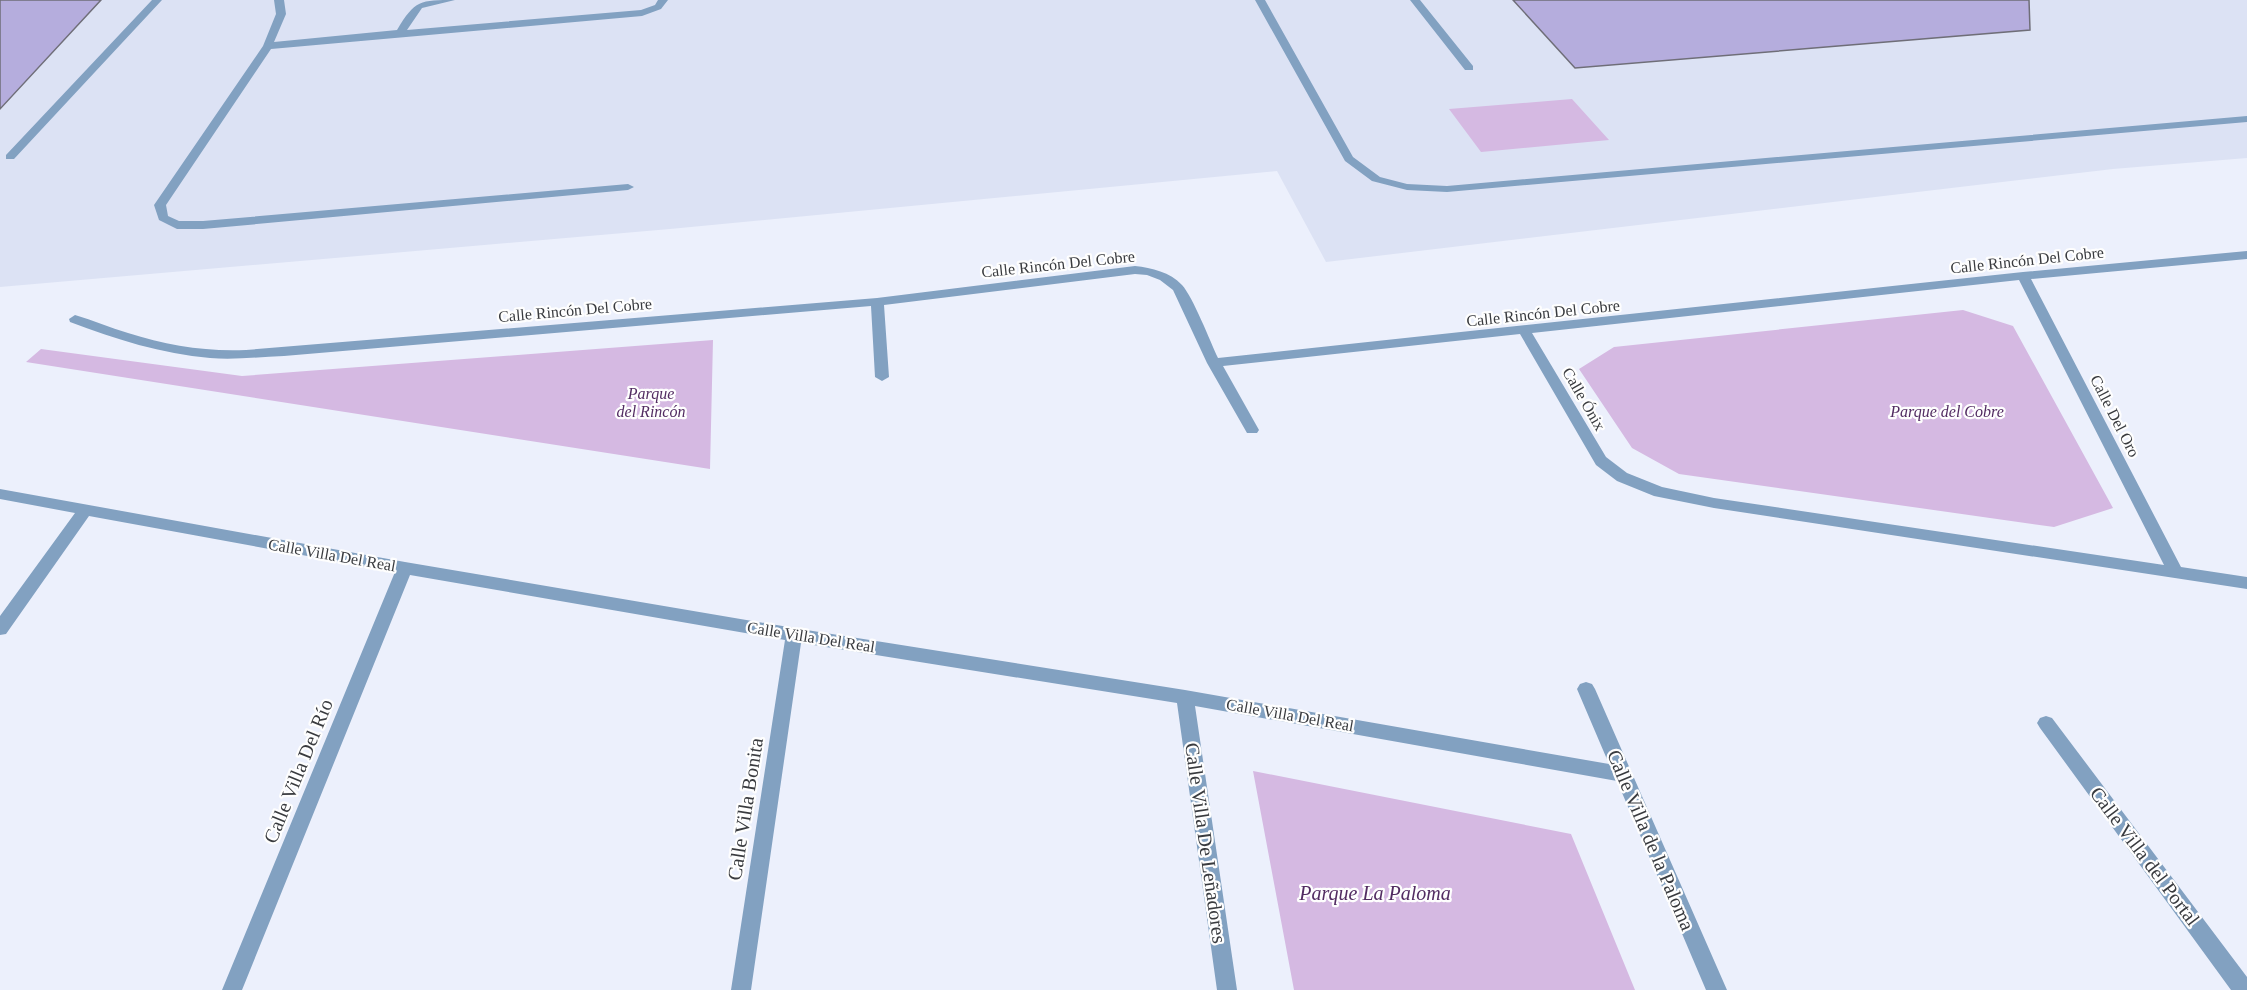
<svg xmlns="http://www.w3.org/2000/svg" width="2247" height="990" font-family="'Times New Roman',serif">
  <rect width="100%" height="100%" fill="#ecf0fc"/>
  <!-- built -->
  <path fill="#dce2f4" d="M0,0H2247V158L2113,169L1326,262L1277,171L670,229L0,287Z"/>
  <!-- green -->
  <path fill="#d5b9e2" d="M1572,99L1609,140L1481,152L1449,109Z
    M1963,310L2013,326L2113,508L2054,527L1679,474L1632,448L1579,369L1614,347Z
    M713,340L710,469L26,362L41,349L242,376Z
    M1253,771L1571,834L1635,990H1294Z"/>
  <!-- building -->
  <path fill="#b5addd" stroke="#6f6e78" stroke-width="1.5" d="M0,0H101L0,109Z
    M1513,0H2029L2030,30L1575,68Z"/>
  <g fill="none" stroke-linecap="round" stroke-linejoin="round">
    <!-- minor -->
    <path fill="#82a1c1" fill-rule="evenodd" d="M152,0H162L14,159H6V155Z
      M274,0H284L286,14L274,42L397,30C415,0 420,0 455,0L422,8L407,30L641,10L655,5L658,0H668L661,9L642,16L271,49L166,205L168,216L179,221H203L628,184L634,187L628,190L203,229H177L159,220L154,205L263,46L276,14Z
      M1255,0H1265L1353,157L1380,177L1407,184L1447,186L2247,116V122L1447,192L1407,190L1372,181L1345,161Z
      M1410,0H1420L1473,66V70H1465Z
      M2247,251V259L2031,279L2181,567L2247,577V589L1714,508L1654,496L1617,481L1596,465L1520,334L1223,366L1259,430L1257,433H1247L1207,363L1173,290L1160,280L1147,275L1135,274L884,305L889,377L882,381L875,377L871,306L284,356C259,357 234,360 210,358C162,354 115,339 70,322L69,319L75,315C93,320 110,328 128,333C166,345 206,352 246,350L877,298L1135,266C1152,268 1170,272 1182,285C1193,297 1210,341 1218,358L2023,272ZM2019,280L2164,565L1714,498L1662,487L1627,473L1606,457L1532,333Z
      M0,489L405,562L794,628L1185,690L1609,764L1577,689L1580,684L1586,682L1592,684L1595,689L1727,990H1706L1617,781L1195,706L1237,990H1217L1177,703L801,643L751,990H731L785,640L410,575L242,990H222L395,572L89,516L6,634L0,635V616L75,513L0,499Z
      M2046,716L2052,718L2247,977V990H2231L2040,728L2037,723L2040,718Z"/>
  </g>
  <g text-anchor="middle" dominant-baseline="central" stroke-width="4.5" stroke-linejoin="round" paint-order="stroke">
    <!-- street labels -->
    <g font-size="16" fill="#393b3f" stroke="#fefefe">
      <text transform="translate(2027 260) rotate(-6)">Calle Rincón Del Cobre</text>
      <text transform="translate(1058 264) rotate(-6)">Calle Rincón Del Cobre</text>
      <text transform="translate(575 310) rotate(-5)">Calle Rincón Del Cobre</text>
      <text transform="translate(1543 313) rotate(-6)">Calle Rincón Del Cobre</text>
      <text transform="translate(1584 399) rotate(60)">Calle Ónix</text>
      <text transform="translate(2115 416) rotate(63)">Calle Del Oro</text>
      <text transform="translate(332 555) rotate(10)">Calle Villa Del Real</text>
      <text transform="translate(811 637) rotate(9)">Calle Villa Del Real</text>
      <text transform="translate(1290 715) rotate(10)">Calle Villa Del Real</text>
    </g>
    <!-- park labels -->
    <g font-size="16" font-style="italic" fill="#522c62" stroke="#fefefe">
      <text x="651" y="393">Parque<tspan x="651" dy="18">del Rincón</tspan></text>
      <text x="1947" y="411">Parque del Cobre</text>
    </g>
    <!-- near-street labels -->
    <g font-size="20" fill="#393b3f" stroke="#fefefe">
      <text transform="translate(298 771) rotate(-68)">Calle Villa Del Río</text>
      <text transform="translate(745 809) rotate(-81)">Calle Villa Bonita</text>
      <text transform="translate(1651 840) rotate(67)">Calle Villa de la Paloma</text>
      <text transform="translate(1206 843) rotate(82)">Calle Villa De Leñadores</text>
      <text transform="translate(2145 856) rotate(53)">Calle Villa del Portal</text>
    </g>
    <!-- near-park labels -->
    <g font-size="20" font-style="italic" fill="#522c62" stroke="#fefefe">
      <text x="1375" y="893">Parque La Paloma</text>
    </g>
  </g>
</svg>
